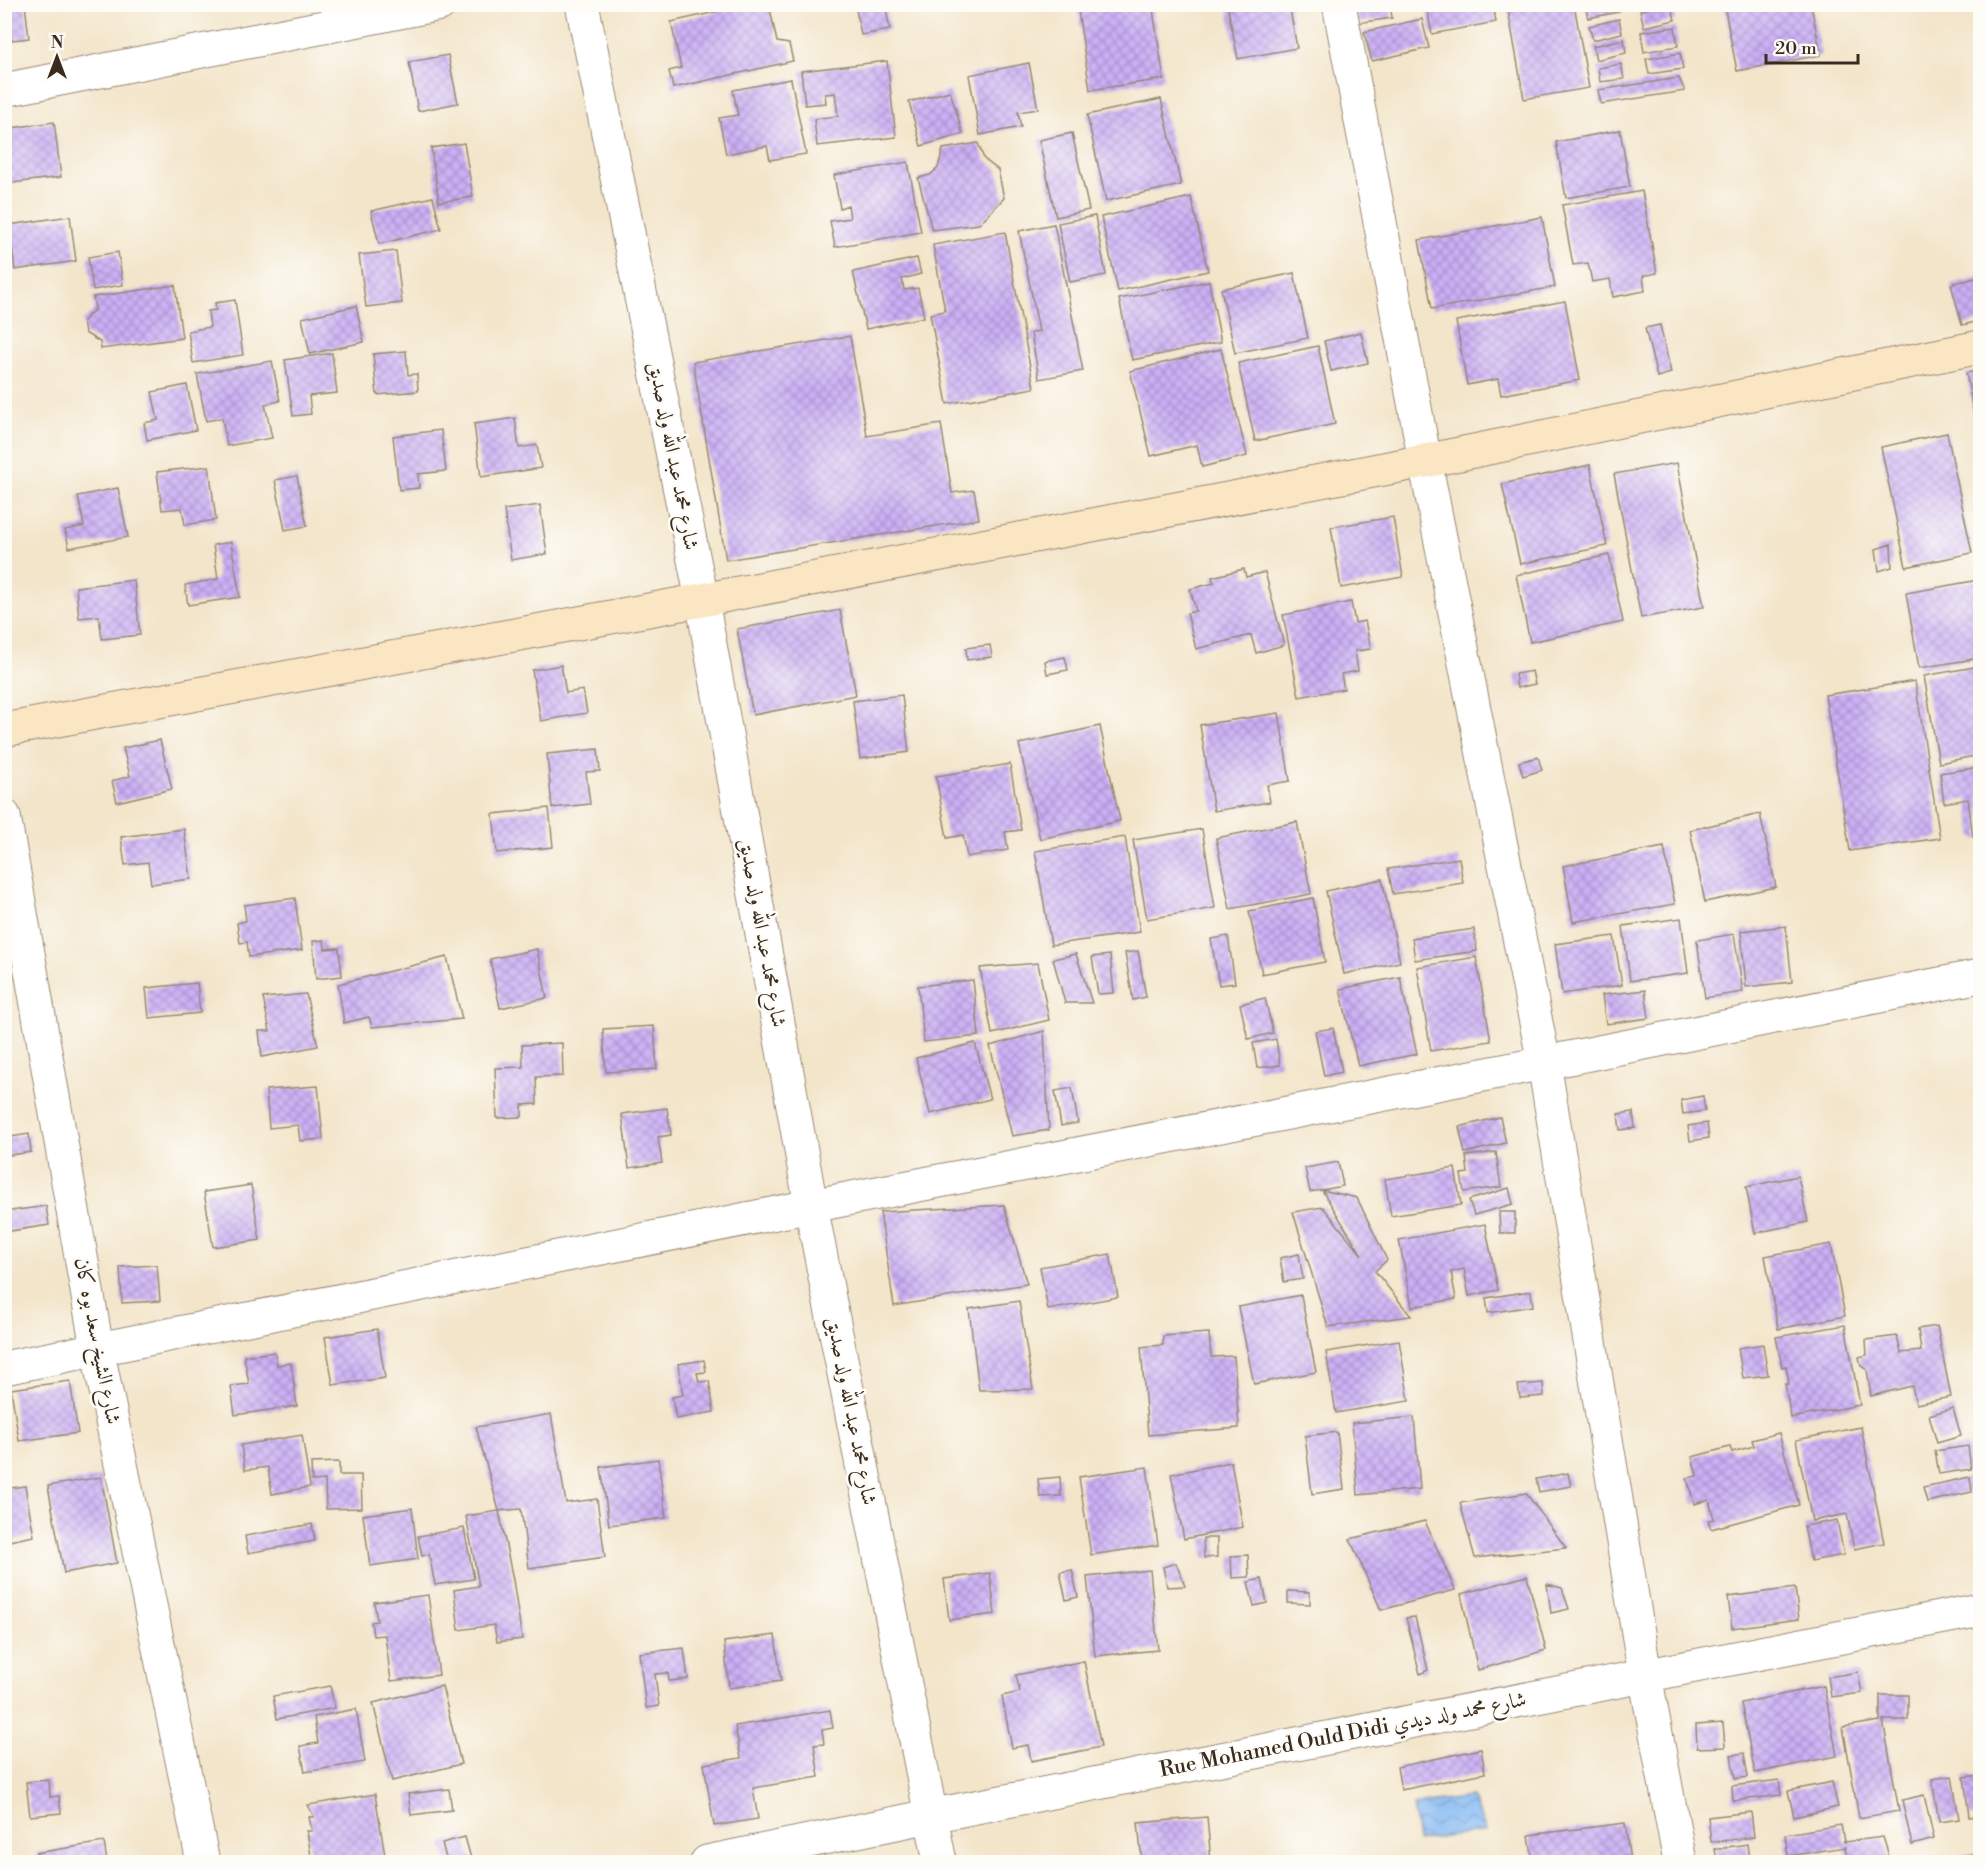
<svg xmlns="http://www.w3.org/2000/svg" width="1985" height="1867" font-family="'Libre Bodoni',Amiri,serif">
  <defs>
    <pattern id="water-waves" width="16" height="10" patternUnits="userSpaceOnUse" patternTransform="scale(1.5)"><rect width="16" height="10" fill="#85baf4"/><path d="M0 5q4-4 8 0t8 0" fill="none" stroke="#6e97c5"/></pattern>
    <pattern id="building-cross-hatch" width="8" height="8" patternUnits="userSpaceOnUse" patternTransform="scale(1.5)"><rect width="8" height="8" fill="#cbb0f6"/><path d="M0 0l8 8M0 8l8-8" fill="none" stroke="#a68fc7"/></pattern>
  </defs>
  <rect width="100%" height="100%" fill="#fdfcf7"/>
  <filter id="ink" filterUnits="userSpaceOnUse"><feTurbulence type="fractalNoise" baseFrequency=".0167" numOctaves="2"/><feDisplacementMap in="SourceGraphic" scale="12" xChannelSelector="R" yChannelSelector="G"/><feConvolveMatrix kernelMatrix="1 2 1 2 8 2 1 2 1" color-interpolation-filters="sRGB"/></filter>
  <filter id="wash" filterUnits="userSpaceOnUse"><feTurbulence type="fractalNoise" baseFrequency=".008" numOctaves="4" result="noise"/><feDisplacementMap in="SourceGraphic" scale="24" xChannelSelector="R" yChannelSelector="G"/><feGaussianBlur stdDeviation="1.35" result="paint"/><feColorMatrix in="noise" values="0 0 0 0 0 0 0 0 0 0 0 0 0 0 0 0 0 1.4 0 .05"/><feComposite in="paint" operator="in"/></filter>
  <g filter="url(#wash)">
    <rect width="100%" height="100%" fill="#f3e5ca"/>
    <!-- water -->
    <path fill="url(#water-waves)" stroke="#607289" stroke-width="1.5" d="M1472,1797L1486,1831L1418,1841L1413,1805Z"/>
    <g id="blocks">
      <!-- building -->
      <path fill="url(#building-cross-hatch)" d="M4,4H25L29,38L4,41Z
        M751,4H769L777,42L789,44L793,61L673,88L669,71L681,68L671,22Z
        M855,4H885L890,30L861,35Z
        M1077,4H1152L1164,79L1090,90Z
        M1227,4H1289L1297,48L1238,59Z
        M1354,4H1390L1392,18L1357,23Z
        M1426,4H1493L1496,22L1432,34Z
        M1507,4H1574L1589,88L1524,99Z
        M1585,4H1617L1619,12L1588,18Z
        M1671,4L1675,20L1644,27L1640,10Z
        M1724,5H1811L1821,55L1737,71Z
        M1422,19L1429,48L1372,61L1364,32Z
        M1619,19L1622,33L1593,40L1589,26Z
        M1675,27L1678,46L1644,52L1641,32Z
        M1624,39L1626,53L1596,60L1593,46Z
        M1680,53L1683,69L1649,74L1646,59Z
        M448,55L458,103L418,111L409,62Z
        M887,61L896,137L817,146L814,119L838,116L835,93L825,94L826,103L805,105L801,71Z
        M1029,63L1038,109L1018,112L1021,127L980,135L969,75Z
        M1621,64L1624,79L1600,82L1598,68Z
        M1679,78L1685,91L1601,104L1598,90Z
        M791,79L806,154L770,160L767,146L726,154L719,118L738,115L733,90Z
        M950,91L963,134L921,146L909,102Z
        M1161,99L1181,185L1106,201L1087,115Z
        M54,122L61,177L4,184V129Z
        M1620,130L1630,187L1566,198L1556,142Z
        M1072,133L1089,210L1056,217L1039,140Z
        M464,143L473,197L439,202L431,148Z
        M978,143L984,159L998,170L1004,198L979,224L932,230L918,178L930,175L938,168L943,149Z
        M908,162L921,232L835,247L830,221L850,218L848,205L840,208L834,175Z
        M1642,191L1657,273L1643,276L1645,291L1613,297L1610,279L1592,282L1588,263L1573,265L1562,205Z
        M433,197L441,229L379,244L371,211Z
        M1191,197L1208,271L1118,291L1101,217Z
        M70,216L76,261L15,270L9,225Z
        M1095,216L1106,275L1070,282L1058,223Z
        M1542,217L1555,287L1432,309L1419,240Z
        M1054,224L1083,371L1039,379L1031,333L1039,331L1019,231Z
        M1005,232L1034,388L947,404L930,314L945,311L933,245Z
        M396,251L402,303L366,307L359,255Z
        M118,252L123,285L93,290L88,257Z
        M917,258L921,274L902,279L904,290L918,288L924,317L866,329L853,272Z
        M1294,273L1308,338L1235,353L1221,289Z
        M1980,277V321L1962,325L1951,284Z
        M1209,281L1221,342L1132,360L1119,299Z
        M175,285L182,338L101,349L100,342L85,333L83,321L95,309L93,297Z
        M235,300L243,355L193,363L188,331L210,327L208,311L216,310L215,303Z
        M1565,301L1580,380L1501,395L1498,379L1467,385L1456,321Z
        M356,306L364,342L310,354L302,318Z
        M1660,325L1671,373L1657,377L1645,328Z
        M1361,332L1368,363L1331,371L1324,341Z
        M850,336L867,436L941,424L952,493L974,490L979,519L726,560L693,362Z
        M1318,346L1335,424L1255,441L1238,363Z
        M1221,349L1247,456L1202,467L1197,445L1151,456L1130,371Z
        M406,351L408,375L417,374L418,391L377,395L373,354Z
        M332,353L337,393L309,396L311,414L293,416L285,360Z
        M272,361L280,401L265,404L272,438L227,446L222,418L206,421L197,374Z
        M1980,370V441H1979L1966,373Z
        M187,385L196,430L147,440L144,423L158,420L152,392Z
        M515,418L519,448L537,445L541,468L481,477L474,424Z
        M441,430L446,471L418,474L419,488L399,490L393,436Z
        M1947,433L1972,553L1906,567L1881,447Z
        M1677,463L1704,607L1641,618L1614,474Z
        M1590,465L1607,546L1520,564L1502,484Z
        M209,466L216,520L185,525L182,508L162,510L157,472Z
        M297,476L307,526L285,530L275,480Z
        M118,488L128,537L69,548L65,530L84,526L78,496Z
        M540,505L547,554L511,560L504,510Z
        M1393,517L1403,577L1341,588L1331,527Z
        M231,542L240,597L188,605L185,585L218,579L213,545Z
        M1891,544L1892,567L1879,571L1876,549Z
        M1609,555L1623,622L1530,642L1516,575Z
        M1244,569L1246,577L1265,572L1284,645L1256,653L1251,635L1196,649L1187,613L1196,611L1190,589L1214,583L1212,577Z
        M134,580L140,635L102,639L99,616L79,618L76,587Z
        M1979,580L1980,658L1919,668L1906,593Z
        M1351,602L1355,623L1365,621L1371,649L1355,651L1358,671L1341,674L1344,689L1299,697L1283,615Z
        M840,610L856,695L753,715L737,629Z
        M990,645L992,657L967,660L966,648Z
        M1065,657L1068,670L1047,674L1045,661Z
        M561,665L566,693L583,690L587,713L541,721L532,670Z
        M1980,666V755L1939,763L1924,676Z
        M1532,671L1535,684L1517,688L1515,674Z
        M1915,681L1940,838L1850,851L1825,695Z
        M902,695L909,752L860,759L853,701Z
        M1279,713L1290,781L1267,785L1270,802L1214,811L1200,725Z
        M1100,726L1120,821L1040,839L1019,744Z
        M160,740L172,789L117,802L112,781L130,776L123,748Z
        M598,749L600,771L586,772L590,804L552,808L547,754Z
        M1538,757L1542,770L1523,776L1519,762Z
        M1010,764L1021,830L1005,832L1008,850L967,857L963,835L947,838L936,776Z
        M1980,767V840L1973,837L1968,799L1944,803L1940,773Z
        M549,808L553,847L497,853L493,814Z
        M1760,814L1776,887L1705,902L1690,830Z
        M1297,822L1311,894L1230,909L1216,838Z
        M184,829L191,879L151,884L148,862L125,865L121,837Z
        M1202,829L1215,908L1147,919L1133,840Z
        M1125,837L1140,932L1051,945L1035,851Z
        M1664,847L1675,904L1573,922L1563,866Z
        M1459,858L1463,883L1393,894L1388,869Z
        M1382,879L1400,962L1344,974L1326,891Z
        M295,898L302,950L249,957L247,942L240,943L237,923L246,921L244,905Z
        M1313,898L1325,962L1262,974L1249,911Z
        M1681,918L1688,973L1630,981L1623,926Z
        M1786,926L1792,982L1746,987L1741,931Z
        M1474,929L1477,951L1415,960L1412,938Z
        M1734,934L1743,992L1705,998L1697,940Z
        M1228,936L1235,983L1219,985L1211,939Z
        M1614,936L1622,985L1562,994L1555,944Z
        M324,940L325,949L339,948L342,976L316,979L313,941Z
        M537,949L547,998L500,1008L490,959Z
        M1138,951L1146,997L1133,1000L1125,953Z
        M1076,954L1092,1003H1065L1053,959Z
        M1110,955L1114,993L1098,994L1092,957Z
        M447,957L462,1019L372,1027L369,1017L344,1023L338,984Z
        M1476,957L1491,1041L1431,1051L1417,967Z
        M1038,963L1049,1020L992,1034L980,968Z
        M1400,977L1417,1054L1358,1066L1340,989Z
        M973,980L979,1036L924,1042L918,986Z
        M197,983L200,1013L149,1018L146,988Z
        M1645,990L1649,1018L1606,1024L1602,995Z
        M306,994L318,1046L262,1057L259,1031H270L263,998Z
        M1265,998L1273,1033L1248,1039L1240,1004Z
        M654,1026L657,1069L606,1072L603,1029Z
        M1333,1028L1342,1072L1324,1076L1315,1031Z
        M1044,1031L1049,1130L1012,1136L990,1046Z
        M1276,1039L1280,1065L1257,1068L1253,1043Z
        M562,1043L563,1076L536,1077L537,1104L522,1105V1117L497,1118L495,1068L523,1067L522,1045Z
        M975,1043L990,1099L930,1114L916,1058Z
        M318,1086L323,1139L300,1141L298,1125L269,1128L266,1090Z
        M1072,1088L1078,1123L1061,1126L1055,1091Z
        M1703,1096L1705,1111L1683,1114L1681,1100Z
        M667,1108L671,1135L658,1137L662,1163L629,1168L622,1114Z
        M1633,1112L1635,1128L1620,1130L1618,1114Z
        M1500,1117L1506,1143L1465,1153L1459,1127Z
        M1707,1123L1709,1138L1690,1141L1688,1126Z
        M29,1134L31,1152L4,1156V1138Z
        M1496,1152L1501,1187L1464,1192L1461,1174L1468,1173L1466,1156Z
        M1338,1162L1343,1186L1322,1190L1357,1198L1387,1260L1375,1271L1411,1316L1328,1327L1293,1212L1323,1207L1362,1255L1322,1190L1310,1192L1305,1168Z
        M1455,1168L1461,1205L1391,1216L1385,1179Z
        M1798,1176L1808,1222L1755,1233L1746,1187Z
        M251,1185L260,1240L213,1247L204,1192Z
        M1509,1188L1513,1204L1474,1215L1469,1200Z
        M1004,1205L1027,1284L894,1306L880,1212Z
        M46,1206L49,1225L4,1232V1212Z
        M1499,1212H1515V1233H1500Z
        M1485,1224L1498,1290L1469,1296L1464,1269L1451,1272L1456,1299L1412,1307L1399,1240Z
        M1831,1244L1845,1316L1778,1329L1765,1256Z
        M1110,1254L1118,1297L1048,1310L1040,1267Z
        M1299,1254L1303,1279L1284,1282L1280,1258Z
        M157,1265L160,1301L122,1303L120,1267Z
        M1531,1291L1533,1306L1488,1313L1486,1298Z
        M1301,1295L1316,1372L1254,1384L1238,1307Z
        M1019,1301L1033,1389L979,1390L969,1309Z
        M1845,1325L1860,1405L1791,1418L1785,1384H1789L1786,1366L1782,1367L1776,1337Z
        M1937,1326L1951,1397L1916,1404L1912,1386L1871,1396L1867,1370L1861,1366L1859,1357L1867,1355L1866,1340L1897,1336L1901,1353L1921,1351L1918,1329Z
        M377,1329L385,1378L333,1385L325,1337Z
        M1209,1333L1211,1357L1234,1356L1239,1428L1148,1435L1141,1347L1163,1345V1336Z
        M1399,1340L1409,1401L1336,1413L1326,1352Z
        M1763,1344L1768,1375L1743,1378L1738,1348Z
        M275,1352L277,1365L291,1363L297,1406L235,1415L231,1386L249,1384L244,1356Z
        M704,1360L706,1372L697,1373L699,1382L709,1381L714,1412L676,1419L672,1397L683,1395L678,1364Z
        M70,1381L78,1433L19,1441L11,1389Z
        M1543,1383L1544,1396L1520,1398L1518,1385Z
        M1953,1408L1961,1436L1937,1443L1929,1415Z
        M551,1414L566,1503L597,1499L605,1557L529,1568L521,1509L499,1511L513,1580L522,1639L497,1642L494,1625L459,1630L454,1590L479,1586L466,1516L499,1511L476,1427Z
        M1414,1417L1420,1489L1358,1495L1352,1423Z
        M1861,1427L1884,1543L1854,1549L1847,1514L1812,1521L1796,1440Z
        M1337,1432L1344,1489L1312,1494L1305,1436Z
        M1779,1433L1799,1505L1711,1529L1708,1520L1714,1519L1709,1500L1694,1504L1687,1478L1697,1476L1692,1457L1730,1447L1732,1452L1754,1446L1752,1440Z
        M302,1435L310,1487L272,1494L268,1467L245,1470L241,1445Z
        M1968,1446L1971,1469L1939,1474L1935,1451Z
        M658,1459L666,1518L609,1525L601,1467Z
        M339,1462V1475H361L362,1508L326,1509L325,1480L312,1481L311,1463Z
        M1231,1462L1243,1527L1184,1539L1171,1474Z
        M1147,1467L1158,1545L1091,1555L1079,1477Z
        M1568,1473L1571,1486L1539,1492L1536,1479Z
        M101,1477L117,1563L64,1573L48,1486Z
        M1060,1477L1061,1496L1040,1497L1038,1479Z
        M1970,1477L1972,1492L1927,1502L1923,1487Z
        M25,1486L34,1536L4,1542V1489Z
        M1526,1493L1566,1548L1475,1558L1460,1503Z
        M412,1508L418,1559L370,1566L363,1515Z
        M1837,1520L1844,1555L1811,1561L1804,1526Z
        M1425,1521L1455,1590L1381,1610L1350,1539Z
        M312,1524L315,1541L248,1553L245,1536Z
        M464,1528L474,1579L435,1585L429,1554L422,1556L418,1536Z
        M1203,1538H1217V1557L1204,1558Z
        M1248,1555L1249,1577L1232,1578L1231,1556Z
        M1176,1563L1185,1586L1167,1587L1163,1567Z
        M1072,1570L1078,1597L1066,1600L1060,1572Z
        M1150,1570L1158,1650L1095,1656L1087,1577Z
        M990,1573L995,1614L949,1620L944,1579Z
        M1527,1576L1546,1650L1478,1670L1461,1594Z
        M1262,1579L1267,1603L1254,1606L1248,1582Z
        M1547,1584L1562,1588L1569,1609L1551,1613Z
        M1795,1588L1799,1619L1732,1628L1728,1597Z
        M1288,1591L1310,1592V1604L1288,1603Z
        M428,1595L439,1675L391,1681L385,1635L373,1636L371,1622L377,1621L374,1602Z
        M1415,1617L1428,1670L1420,1674L1406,1618Z
        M775,1635L781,1681L729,1688L724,1642Z
        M684,1648L688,1679L669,1681L668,1673L655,1674L659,1706L646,1708L639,1653Z
        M1084,1661L1101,1747L1031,1761L1028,1745L1012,1748L1002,1696L1020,1692L1016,1675Z
        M1858,1672L1862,1693L1831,1697L1828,1677Z
        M330,1686L335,1708L277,1719L273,1696Z
        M442,1686L461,1764L392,1781L373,1703Z
        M1824,1686L1837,1756L1755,1773L1741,1703Z
        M1880,1695H1908V1720H1883L1899,1811L1859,1818L1843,1727L1880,1721Z
        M356,1709L365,1762L305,1772L300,1746L318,1743L314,1717Z
        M830,1710L833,1728L822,1730L824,1744L814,1745L819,1777L753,1788L758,1819L714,1826L704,1764L741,1758L735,1726Z
        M1723,1723L1725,1747L1697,1748L1696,1725Z
        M1481,1749L1485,1773L1401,1790L1397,1767Z
        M1744,1753L1748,1777L1735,1779L1731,1755Z
        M1980,1775V1816L1969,1817L1964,1777Z
        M1952,1776L1959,1819L1939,1822L1932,1779Z
        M49,1780L50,1797L59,1796L61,1813L30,1816L26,1782Z
        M1779,1780L1781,1795L1733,1801L1732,1786Z
        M1832,1782L1838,1807L1794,1817L1788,1791Z
        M449,1789L452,1810L411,1815L408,1794Z
        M375,1794L386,1862H312L307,1831H312L309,1817H314L308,1805Z
        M1924,1795L1934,1839L1912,1845L1902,1800Z
        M1751,1812L1754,1837L1711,1842L1708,1817Z
        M1207,1817L1211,1862H1142L1138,1823Z
        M1625,1823L1630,1862H1533L1529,1835Z
        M1841,1825L1844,1842L1883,1837L1890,1859L1880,1862H1848L1845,1847L1788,1856L1785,1834Z
        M465,1837L472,1862H447L442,1843Z
        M104,1842L107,1862H37L36,1853Z
        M1747,1844L1749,1859L1717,1862L1715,1849Z
        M1980,1853V1862H1960L1959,1856Z
        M1506,1858L1507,1862H1476V1861Z"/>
    </g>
  </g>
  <g filter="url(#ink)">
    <use href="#blocks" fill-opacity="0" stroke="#978874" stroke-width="1.5"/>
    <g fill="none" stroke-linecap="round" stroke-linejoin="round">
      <!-- street casing -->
      <g stroke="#978874" stroke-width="35">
        <path id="street" d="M582,4L702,600L811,1206L940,1862
          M1339,4L1425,461L1544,1063L1645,1675L1680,1862
          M4,90L440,4
          M4,816L97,1348L203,1862
          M4,1368L811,1206L1544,1063L1980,976
          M707,1862L930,1816L1980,1610"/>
      </g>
      <!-- secondary casing -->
      <g stroke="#978874" stroke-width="35">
        <path id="secondary" d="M4,730L702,600L1425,461L1980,347"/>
      </g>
      <!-- street -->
      <use href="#street" stroke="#fff" stroke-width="33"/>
      <!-- secondary -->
      <use href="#secondary" stroke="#fbe6c4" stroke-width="33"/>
    </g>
  </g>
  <g text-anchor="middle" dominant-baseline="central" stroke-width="5" stroke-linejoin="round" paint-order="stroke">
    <!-- street labels -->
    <g font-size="21" fill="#3b2a1e" stroke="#fdfcf7">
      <text transform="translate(673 456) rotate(79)">شارع محمد عبد الله ولد صديق</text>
      <text transform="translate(762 933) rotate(80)">شارع محمد عبد الله ولد صديق</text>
      <text transform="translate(97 1341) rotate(79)">شارع الشيخ سعد بوه كان</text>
      <text transform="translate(851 1411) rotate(79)">شارع محمد عبد الله ولد صديق</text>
      <text transform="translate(1343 1735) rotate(-11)">Rue Mohamed Ould Didi شارع محمد ولد ديدي</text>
    </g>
  </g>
  <!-- margin -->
  <rect width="1985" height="1867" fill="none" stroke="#fdfcf7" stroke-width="24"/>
  <!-- north arrow -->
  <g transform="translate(57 57)" stroke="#fdfcf7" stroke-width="4.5" paint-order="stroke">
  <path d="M0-4.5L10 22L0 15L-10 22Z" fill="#3b2a1e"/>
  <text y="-9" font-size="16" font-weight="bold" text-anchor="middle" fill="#3b2a1e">N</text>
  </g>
  <!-- scale -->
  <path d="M1766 54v9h92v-9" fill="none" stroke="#3b2a1e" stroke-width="3"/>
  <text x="1775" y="54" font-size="18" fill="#3b2a1e" stroke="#fdfcf7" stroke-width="4.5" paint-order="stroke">20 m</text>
</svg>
